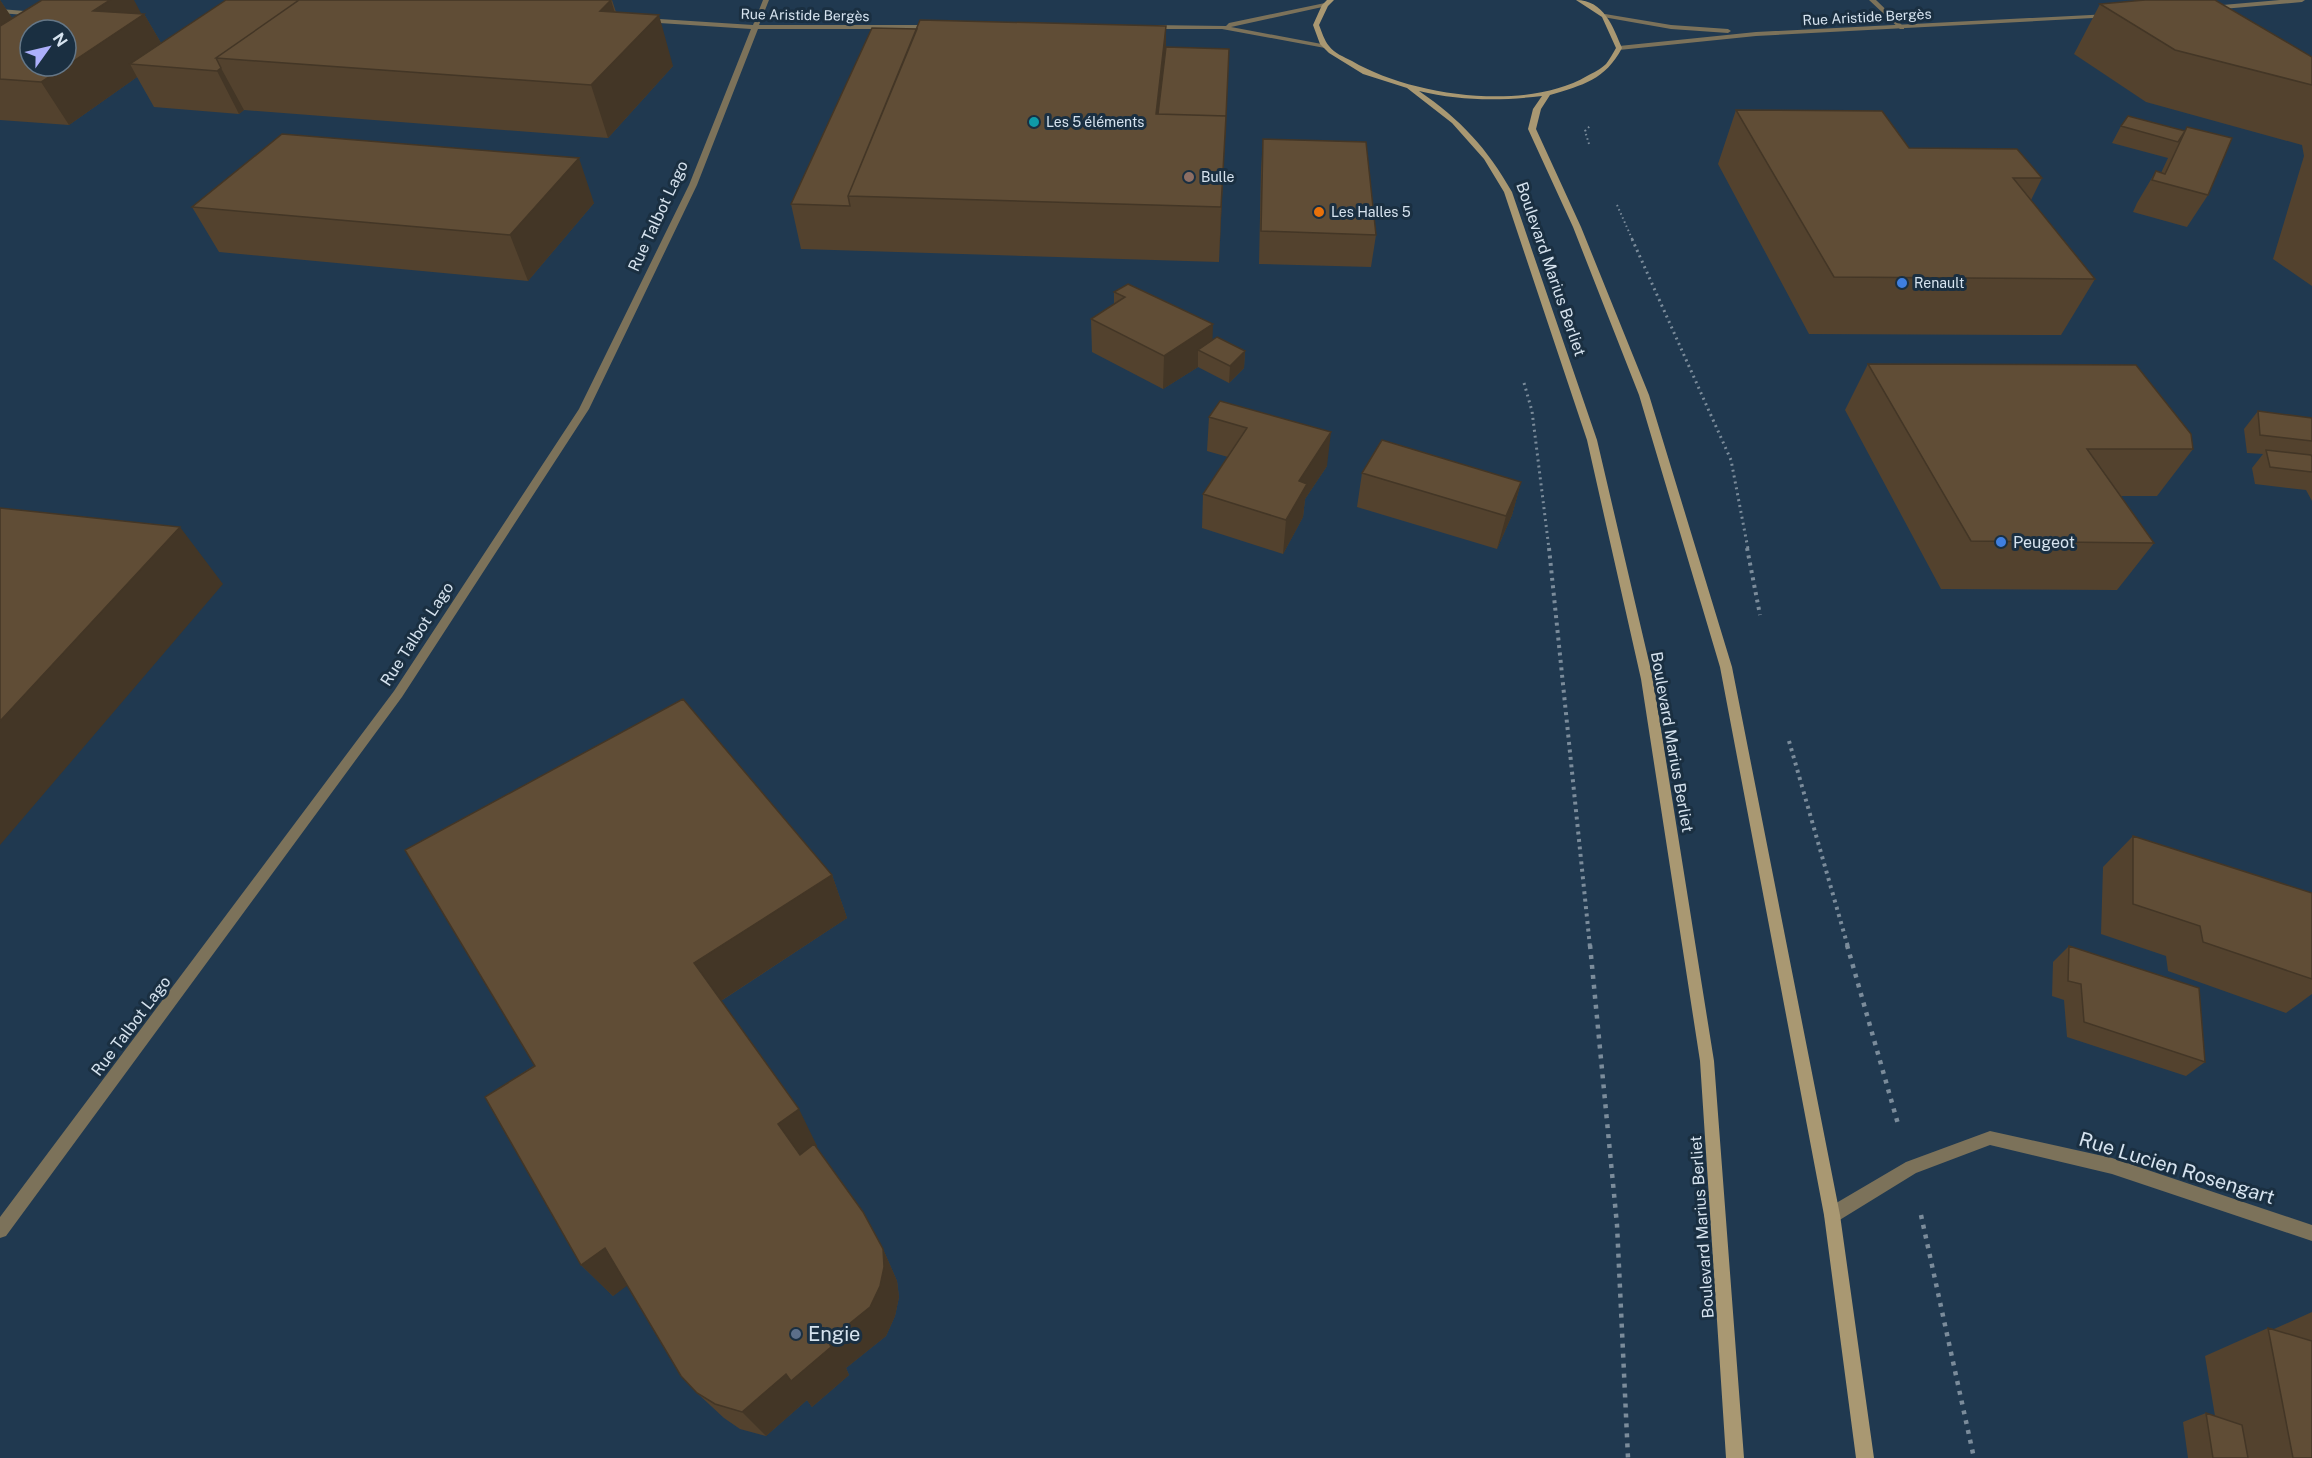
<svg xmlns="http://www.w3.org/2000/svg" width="2312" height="1458" font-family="'Public Sans',sans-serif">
  <rect width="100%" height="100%" fill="#1a2f41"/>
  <!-- built -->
  <path fill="#203950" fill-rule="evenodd" d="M0,0H2312V1458H0ZM30,30H66V66H30Z"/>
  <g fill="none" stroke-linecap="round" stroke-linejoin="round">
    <!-- path-far3 -->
    <path stroke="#7b8c9b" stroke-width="2" stroke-dasharray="1.5 3" stroke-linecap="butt" d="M1589,144L1585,131L1591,125
      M1617,205L1633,241"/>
    <!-- path-far2 -->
    <path stroke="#7b8c9b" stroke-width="3" stroke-dasharray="2 4" stroke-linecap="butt" d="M1632,239L1731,460L1748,549
      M1524,383L1532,411L1549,549"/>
    <!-- path-far1 -->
    <path stroke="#7b8c9b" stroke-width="4" stroke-dasharray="3 4.5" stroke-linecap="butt" d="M1549,548L1590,947
      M1747,548L1760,615
      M1789,741L1848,947"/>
    <!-- path -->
    <path stroke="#7b8c9b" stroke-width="4.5" stroke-dasharray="4 6" stroke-linecap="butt" d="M1590,945L1617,1225L1628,1458
      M1847,945L1898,1124
      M1921,1215L1974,1458"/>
    <!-- lane -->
    <path fill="#7c725a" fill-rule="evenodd" d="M1869,0H1876L1904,27V29H1900Z
      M0,9L37,12L40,14L37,16L0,13Z"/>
    <!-- street -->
    <path fill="#7c725a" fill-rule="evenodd" d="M763,0H769L759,25H933L936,27L933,29H758L697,185L589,409L402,697L6,1236L0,1238V1217L394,691L579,409L689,185L751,29L644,22L641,20L644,18L753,25Z
      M2280,0H2305L2302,2L2211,10L2208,8L2211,6Z
      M1325,3L1328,5L1327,6L1231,27L1327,45V47L1325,48L1222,29H1151L1148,27L1151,25L1226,26L1229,23Z
      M1605,14L1671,25L1728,29L1731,31L1728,33L1671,29L1603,17L1602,16Z
      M2110,14L2113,16L2112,17L1756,36L1619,50L1616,48L1619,46L1756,32Z
      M1990,1131L2112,1158L2312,1225V1241L2112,1174L1990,1145L1916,1173L1838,1221L1832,1223L1826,1221L1824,1215L1826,1209L1906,1162Z"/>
    <!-- secondary -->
    <path fill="#a99872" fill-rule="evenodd" d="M1327,0H1334L1328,6L1319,25C1322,32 1324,40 1329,46C1334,53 1344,57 1352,61C1411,96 1526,112 1587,76C1593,73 1601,69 1606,64C1610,59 1613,53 1616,48L1602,17L1576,0C1604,0 1613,27 1622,48C1605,80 1583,85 1550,95L1541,109L1536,129L1581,227L1649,395L1732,667L1840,1215L1874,1458H1856L1824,1215L1720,667L1639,395L1573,227L1528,129L1533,109L1542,96C1501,101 1460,101 1419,91C1461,120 1487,148 1512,192L1597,440L1653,679L1714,1061L1744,1458H1726L1700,1061L1641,679L1587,440L1504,192L1484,159L1452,123L1407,88L1363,74L1329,53L1320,44L1313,25L1322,5Z"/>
  </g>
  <!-- wall -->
  <path fill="#53422e" d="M0,0L12,18L144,14L161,43L226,0H612L616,12L673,66L608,138L244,110L239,114L154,107L137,77L69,125L0,120Z
    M2100,4L2312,57V286L2273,259L2304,156L2302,145L2146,102L2074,54Z
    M1166,47L1229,49L1219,262L801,249L791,204Z
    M1736,110L1909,148L2042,178L2031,200L2095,279L2061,335L1809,334L1718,164Z
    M2121,126L2185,131L2187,127L2208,195L2187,227L2133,212L2137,203L2156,171L2161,173L2168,158L2112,143Z
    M1263,139L1376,235L1371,267L1259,264L1261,170Z
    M594,203L528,281L219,252L192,207Z
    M1128,284L1212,340L1245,351L1244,368L1229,383L1198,367L1163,389L1092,352L1091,319L1114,304V292Z
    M1868,364L2193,449L2157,496H2121L2154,543L2117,590L1941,589L1845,410Z
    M1220,401L1327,466L1305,499L1303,517L1283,554L1202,528L1203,494L1228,457L1207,451L1209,417Z
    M2258,411L2312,418V501L2306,490L2255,484L2252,468L2263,454L2247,453L2244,429Z
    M1362,473L1521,482L1512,515L1497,549L1357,507Z
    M2133,836L2312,979V994L2286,1013L2168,971L2166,956L2101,934L2103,867Z
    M832,875L847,918L721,1001L817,1146L816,1147L883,1249L897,1281L899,1297L895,1316L886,1336L846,1368L849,1375L812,1407L807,1400L766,1436L740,1429L724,1418L697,1393L627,1285L613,1296L581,1265L485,1097Z
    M2069,946L2205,1062L2186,1076L2067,1037L2064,1000L2052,996L2053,962Z
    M2312,1312V1458H2188L2183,1422L2206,1413L2215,1416L2205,1356L2268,1328L2274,1329Z"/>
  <!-- shaded-wall -->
  <path fill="#433626" d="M0,0L12,18L0,26Z
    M110,0H134L142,15L144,14L168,55L130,64L137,77L69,125L41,82L93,11Z
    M611,0L626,49L659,15L673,66L608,138L591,85L600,11Z
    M1166,26V77L1159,136L1156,114Z
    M1229,49L1219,262L1221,207Z
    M221,68L244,110L239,114L217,71Z
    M579,158L594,203L528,281L510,235Z
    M1213,324L1212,356L1198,350V367L1163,389L1164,356Z
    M1245,351L1244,368L1229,383L1230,366Z
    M1331,432L1327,466L1305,499L1303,517L1283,554L1286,520L1299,481Z
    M1521,482L1512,515L1497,549L1506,516Z
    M180,527L223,584L0,845V721Z
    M832,875L847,918L716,1004L694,963Z
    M799,1109L817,1146L798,1160L778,1124Z
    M605,1248L635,1280L613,1296L581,1265Z
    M883,1249L897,1281L899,1297L895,1316L886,1336L846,1368L849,1375L812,1407L807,1400L766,1436L742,1412L786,1374L828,1341Z"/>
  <!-- building -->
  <path fill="#604d36" stroke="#433626" stroke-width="1.5" d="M42,0H110L93,11L144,14L66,66V30H30V66H65L41,82L0,79V26Z
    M226,0H299L216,58L221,68L217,71L130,64Z
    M299,0H611L600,11L659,15L591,85L216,58Z
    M2145,0H2215L2312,57V85L2175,50L2100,4Z
    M920,20L1166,26L1156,114L1226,116L1221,207L848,196Z
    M872,28L917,29L848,196L850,206L791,204Z
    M1166,47L1229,49L1225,138L1226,116L1158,114Z
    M1736,110L1882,111L1909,148L2017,149L2042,178H2013L2095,279L1834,277Z
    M2128,116L2185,131L2178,142L2121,126Z
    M2187,127L2232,138L2208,195L2152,180L2156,171L2165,174Z
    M282,134L579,158L510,235L192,207Z
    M1263,139L1366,142L1376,235L1261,231Z
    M1128,284L1213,324L1164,356L1091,319L1125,297L1114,292Z
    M1217,337L1245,351L1230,366L1198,350Z
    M1868,364L2136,365L2191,434L2193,449H2087L2154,543L1971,541Z
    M1220,401L1331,432L1299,481L1307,484L1286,520L1203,494L1247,428L1209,417Z
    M2258,411L2312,418V441L2260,435Z
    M1382,440L1521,482L1506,516L1362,473Z
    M2266,450L2311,455L2312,457V472L2270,467Z
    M0,508L180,527L0,721Z
    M683,699L832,875L694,963L799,1109L778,1124L800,1155L814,1144L863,1212L883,1249L884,1267L880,1286L870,1307L828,1341L831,1347L791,1381L786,1374L742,1412L715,1404L697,1393L681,1376L605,1248L581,1265L485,1097L535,1066L405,850Z
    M2133,836L2312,893V979L2203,942L2200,926L2133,904Z
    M2069,946L2199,988L2205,1062L2084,1022L2081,984L2068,981Z
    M2268,1328L2312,1341V1458H2293Z
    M2206,1413L2242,1425L2248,1458H2213Z"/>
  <!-- markers -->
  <circle fill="#0f9aa8" stroke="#1a2f41" stroke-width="2" cx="1034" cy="122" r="6"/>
  <circle fill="#8d6e63" stroke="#1a2f41" stroke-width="2" cx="1189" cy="177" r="6"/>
  <circle fill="#e8710a" stroke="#1a2f41" stroke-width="2" cx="1319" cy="212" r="6"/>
  <g fill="#3f7fe0" stroke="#1a2f41" stroke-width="2">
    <circle cx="1902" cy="283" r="6"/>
    <circle cx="2001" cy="542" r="6"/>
  </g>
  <circle fill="#5c6f8a" stroke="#1a2f41" stroke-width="2" cx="796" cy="1334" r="6"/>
  <g text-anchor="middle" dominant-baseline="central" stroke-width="6" stroke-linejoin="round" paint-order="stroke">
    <!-- far-street labels -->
    <g font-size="14" fill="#d6e3ef" stroke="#1a2f41">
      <text transform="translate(805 15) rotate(1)">Rue Aristide Bergès</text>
      <text transform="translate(1867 17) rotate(-3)">Rue Aristide Bergès</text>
    </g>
    <!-- far-poi labels -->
    <g font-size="14" fill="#d6e3ef" stroke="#1a2f41" text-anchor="start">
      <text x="1046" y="122">Les 5 éléments</text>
      <text x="1201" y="177">Bulle</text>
      <text x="1331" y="212">Les Halles 5</text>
      <text x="1914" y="283">Renault</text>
    </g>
    <!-- street labels -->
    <g font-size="16" fill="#d6e3ef" stroke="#1a2f41">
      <text transform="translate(658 216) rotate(-65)">Rue Talbot Lago</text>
      <text transform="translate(1551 269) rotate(71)">Boulevard Marius Berliet</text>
      <text transform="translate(417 634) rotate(-57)">Rue Talbot Lago</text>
      <text transform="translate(1672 742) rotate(80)">Boulevard Marius Berliet</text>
      <text transform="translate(131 1026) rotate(-53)">Rue Talbot Lago</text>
      <text transform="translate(1702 1227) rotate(-94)">Boulevard Marius Berliet</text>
    </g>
    <!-- poi labels -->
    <g font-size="16" fill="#d6e3ef" stroke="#1a2f41" text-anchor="start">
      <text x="2013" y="542">Peugeot</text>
    </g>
    <!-- near-street labels -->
    <g font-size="20" fill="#d6e3ef" stroke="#1a2f41">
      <text transform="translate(2177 1168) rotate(17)">Rue Lucien Rosengart</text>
    </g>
    <!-- near-poi labels -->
    <g font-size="20" fill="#d6e3ef" stroke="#1a2f41" text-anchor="start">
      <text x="808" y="1334">Engie</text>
    </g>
  </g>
  <!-- north arrow -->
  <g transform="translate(48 48) rotate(56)"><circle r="28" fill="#1a2f41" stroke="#657787" stroke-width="1.5"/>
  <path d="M0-4.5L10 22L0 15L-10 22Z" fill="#acaffb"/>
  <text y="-9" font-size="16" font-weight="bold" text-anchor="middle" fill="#d6e3ef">N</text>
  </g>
</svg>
